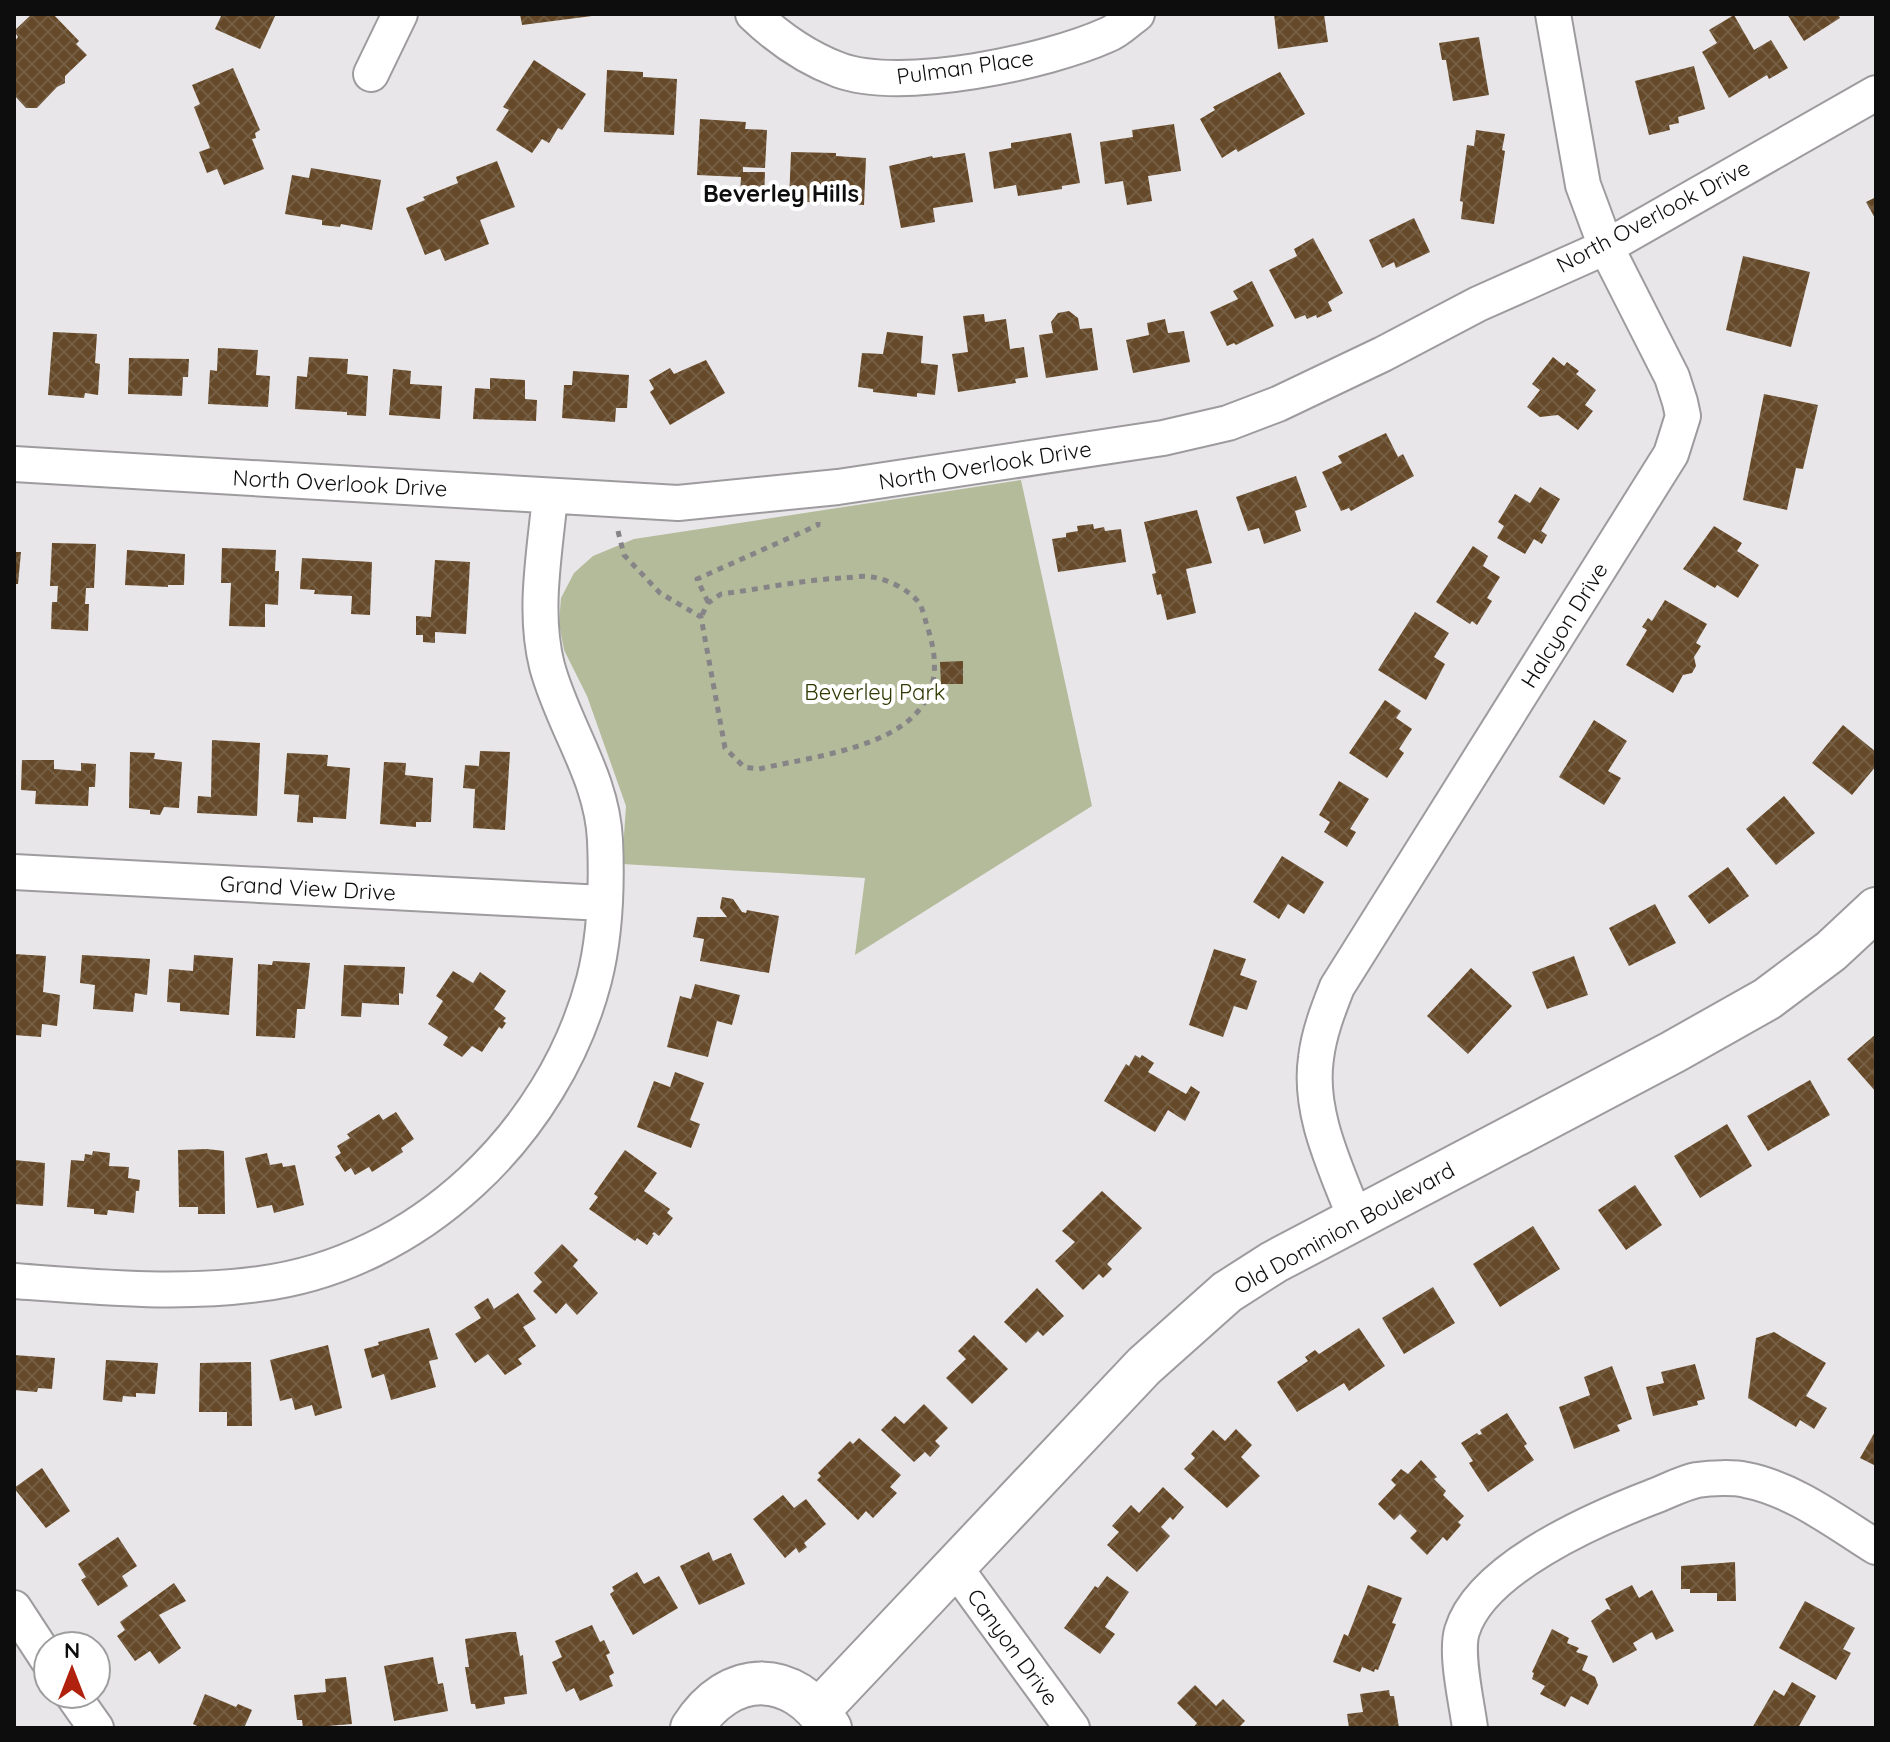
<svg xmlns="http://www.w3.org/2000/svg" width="1890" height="1742" font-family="Quicksand,sans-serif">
  <defs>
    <pattern id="building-cross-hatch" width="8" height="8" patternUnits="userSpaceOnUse" patternTransform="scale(2)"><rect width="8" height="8" fill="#654928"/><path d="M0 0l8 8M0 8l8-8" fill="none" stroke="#755f45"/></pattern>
  </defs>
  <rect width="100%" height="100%" fill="#e9e6e9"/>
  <!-- green -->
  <path fill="#b3bb9b" d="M1021,480L1092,806L855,955L865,878L622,864L626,806L587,696L564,650L559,623L561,598L574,573L593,556L634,539Z"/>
  <!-- building -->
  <path fill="url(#building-cross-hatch)" d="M32,14H53L79,41L76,44L87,55L65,76V83L57,87L37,108H26L14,95V42L18,37L14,31Z
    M222,14H276L260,49L215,29Z
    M520,14H591L592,16L522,25Z
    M1274,14H1324L1328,42L1278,49Z
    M1787,14H1838L1840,18L1804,41Z
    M1734,15L1754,50L1771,40L1788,68L1769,79L1767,75L1729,98L1702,52L1717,43L1709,30Z
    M1479,37L1489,95L1453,101L1446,60H1442L1439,43Z
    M534,60L586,94L562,130L558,128L549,143L542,139L532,153L496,130L509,110L503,107Z
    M1694,66L1705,109L1678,117L1679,123L1669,125L1670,130L1649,135L1635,81Z
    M233,68L260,130L255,133L256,138L252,139L264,169L224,185L217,169L207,173L199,152L210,148L194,107L200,104L192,85Z
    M607,70L643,72V77L677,79L674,135L604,132Z
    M1280,72L1305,114L1238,152L1236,149L1222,158L1200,119L1215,110L1213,107Z
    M700,119L746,122L745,129L767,130L765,168L743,167V172H765L764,198L740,195L741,177L697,175Z
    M1174,124L1181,171L1148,176L1152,201L1127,205L1123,181L1105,184L1100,142L1133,137L1132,130Z
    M1476,130L1505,134L1502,150L1505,151L1494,224L1461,219L1463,202L1460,201L1467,145L1474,146Z
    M1071,133L1080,183L1062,186V189L1018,196L1016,185L994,189L989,152L1011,148V143Z
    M791,152L836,153V156L866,158L864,205L789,201Z
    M965,153L973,202L933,208L935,222L901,228L889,166L932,156L933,158Z
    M497,161L515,207L480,220L489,244L445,261L440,249L425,255L406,208L425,200L423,197L458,183L456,177Z
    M311,168L381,180L372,230L341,224L340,227L322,225V220L285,214L292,175L309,178Z
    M1876,197V220L1866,202Z
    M1414,218L1430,252L1396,268L1394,262L1382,268L1369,240Z
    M1313,238L1343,293L1328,302L1332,311L1317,318L1316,315L1307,319L1305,315L1295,319L1269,270L1297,256L1294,249Z
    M1743,256L1810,272L1791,347L1726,330Z
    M1252,281L1274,326L1236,345L1234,343L1227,346L1210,312L1238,299L1233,291Z
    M1069,311L1078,318L1080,329L1092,328L1098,370L1046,378L1039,335L1053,333L1051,322L1058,313Z
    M984,314L985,322L1006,319L1010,349L1024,347L1028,377L1015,379L1016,383L958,392L952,354L968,352L963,316Z
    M1165,319L1168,333L1184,331L1190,362L1133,373L1126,340L1149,335L1147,323Z
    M53,332L97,334L95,363L100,364L98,395L85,393L84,398L48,395Z
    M887,332L923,336L921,363L938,365L935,395L917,393V397L873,392V389L858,387L862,353L883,354Z
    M218,348L258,350L256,375L270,376L268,407L208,404L210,370L217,371Z
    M309,357L348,359L347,374L368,376L366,416L347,415V412L295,409L297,376L307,377Z
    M1553,357L1564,366L1567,362L1579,371L1576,374L1596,390L1585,405L1593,411L1578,430L1558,415L1540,417L1527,407L1540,390L1532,384Z
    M129,358L189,359L188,377H183L182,396L128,394Z
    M706,360L725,393L670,425L650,392L654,389L649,380L670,368L674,374Z
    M393,369L411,371L410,384L442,386L440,419L389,415Z
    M573,371L629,375L627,408H616L615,422L562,418L564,385H572Z
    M490,378L525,380V399L537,400L536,421L473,419L475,388L490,389Z
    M1764,394L1818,405L1803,469L1796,468L1787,510L1743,500Z
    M1386,433L1398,457L1403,454L1414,476L1351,511L1349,508L1341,511L1322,472L1342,463L1338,456Z
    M1296,476L1307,507L1295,511L1301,531L1264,544L1259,528L1248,531L1236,497Z
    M1540,487L1560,499L1541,531L1547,535L1542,544L1534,539L1525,554L1497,538L1504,526L1498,522L1515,494L1530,503Z
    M1197,510L1212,563L1186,569L1196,613L1167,620L1161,594L1157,595L1152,574L1156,573L1144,522Z
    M1093,524L1094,529L1104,527L1105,531L1121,529L1126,562L1058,572L1052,539L1066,537V533L1078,531L1077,526Z
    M1714,526L1742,543L1737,551L1759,565L1738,598L1717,585L1715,588L1683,569Z
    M52,543L96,544L94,588H86L85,604H89L88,631L51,629L52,602H57L58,586H50Z
    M1473,546L1488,556L1483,566L1500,577L1487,598L1492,601L1477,625L1472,621L1470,624L1436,602Z
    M222,548L276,550L275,571H279L278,605L265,604V627L229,626L231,583H221Z
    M127,550L185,554L184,585H168V587L125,585Z
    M14,552H21L18,584H14Z
    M302,558L372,562L370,615L351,614L352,596L314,594L315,590L300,589Z
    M435,560L470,562L466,634L435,632V643L423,642V635H416V616L431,617Z
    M1665,600L1707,624L1696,643L1701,646L1694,657L1696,666L1692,673L1683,675L1673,693L1626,665L1647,630L1642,627L1648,618L1652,621Z
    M1415,612L1449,633L1434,657L1445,664L1426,700L1378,670Z
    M963,661V684H941L940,662Z
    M1385,700L1401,711L1396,718L1412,729L1399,749L1404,753L1387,778L1349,753Z
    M1594,720L1627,741L1608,771L1621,778L1604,805L1559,777Z
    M1843,725L1876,752V766L1852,795L1812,763Z
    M212,740L260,743L257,816L197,813L198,796L211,797Z
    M480,751L510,752L505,830L473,828L475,789L463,788L465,765L479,766Z
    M130,752L155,753L154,759L182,762L179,808L164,807L160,815L150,814V810L129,808Z
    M287,753L328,755L327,766L350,768L346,819L313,817V823L297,822L299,795L284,794Z
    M22,760H54V769L81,771V763L96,764L95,787H89L88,806L35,804L36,791L21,790Z
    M384,762L406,763L405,775L433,778L431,822H416V827L380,824Z
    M1339,781L1369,799L1350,829L1356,832L1347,847L1324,832L1330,822L1319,815Z
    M1784,796L1815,833L1776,865L1746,829Z
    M1282,856L1324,882L1304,914L1288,904L1279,919L1253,902Z
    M1728,867L1749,896L1709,924L1688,896Z
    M722,897L733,899L742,912L746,913L747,910L779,916L769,973L700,961L704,939L693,937L697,917H727L720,908Z
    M1655,904L1676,943L1629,966L1609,928Z
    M1214,949L1246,959L1240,975L1257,981L1247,1010L1234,1006L1223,1037L1189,1025Z
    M14,954L46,956L43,992L60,995L57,1026L42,1024L41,1037L14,1035Z
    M82,955L150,959L147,995L135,993L133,1012L93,1009L95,985L80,983Z
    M194,955L233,958L229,1015L180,1011V1003L167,1002L169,969L193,971Z
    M1574,956L1588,995L1547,1009L1532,972Z
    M273,961L310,963L305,1009H297L295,1038L256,1036L258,964L272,965Z
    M344,965L405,967L403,994L399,993V1005L362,1003L361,1017L341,1016Z
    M1471,968L1512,1006L1468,1054L1427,1016Z
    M453,971L473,983L480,972L506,991L494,1009L506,1018L503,1021L506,1023L502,1029L499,1027L482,1052L472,1046L462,1057L443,1045L448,1037L428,1024L443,1001L436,996Z
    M695,984L740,995L732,1025L717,1021L708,1057L667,1047L680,996L691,999Z
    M1876,1034V1092L1847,1059Z
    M1135,1055L1140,1058L1142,1055L1154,1063L1148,1072L1186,1094L1191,1086L1200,1092L1185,1121L1168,1110L1155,1132L1104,1101L1126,1064L1129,1066Z
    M675,1072L704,1083L690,1120L700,1124L691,1148L637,1127L654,1081L670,1087Z
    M1810,1080L1830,1115L1768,1151L1747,1116Z
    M396,1112L414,1139L401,1148L403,1152L372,1172L369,1167L355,1175L351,1168L345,1172L335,1157L341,1153L337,1146L350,1138L347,1134L379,1114L383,1120Z
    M1727,1124L1752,1166L1700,1198L1674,1156Z
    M207,1149L224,1151L225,1214H198V1207H179L178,1150Z
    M625,1150L657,1173L644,1191L670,1209L667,1213L673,1218L659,1236L654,1232L652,1234L654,1235L647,1245L637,1238L635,1241L589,1209L598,1197L594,1194Z
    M93,1151L110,1153L109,1166L129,1167L128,1178L140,1180L139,1191H136L134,1213L108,1210L107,1215L94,1214V1209L67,1207L71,1160L84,1161L85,1154L92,1155Z
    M267,1153L270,1165L282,1163L283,1167L295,1165L304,1205L274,1213L272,1205L257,1208L245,1158Z
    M14,1160L45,1163L43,1206L14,1204Z
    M1635,1185L1662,1225L1626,1250L1598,1210Z
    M1102,1191L1142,1228L1107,1264L1112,1269L1103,1278L1099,1274L1083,1290L1055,1261L1075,1242L1062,1231Z
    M1533,1226L1560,1269L1500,1307L1473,1264Z
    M562,1244L578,1260L573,1266L598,1293L577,1315L566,1303L556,1314L533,1291L542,1282L534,1273Z
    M1433,1287L1455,1323L1404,1354L1382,1318Z
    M1037,1288L1064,1316L1043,1336L1038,1331L1026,1343L1004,1322Z
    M518,1293L536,1319L523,1327L536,1346L518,1359L522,1364L505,1375L488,1354L475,1363L455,1334L481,1318L474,1307L488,1298L494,1309Z
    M429,1328L438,1359L429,1361L436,1387L391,1400L384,1374L372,1378L364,1349L379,1345L378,1342Z
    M1359,1328L1385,1366L1349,1391L1344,1383L1297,1412L1277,1382L1308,1361L1305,1357L1315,1350L1319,1354Z
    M1774,1332L1826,1363L1806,1396L1827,1408L1814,1429L1800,1420L1796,1427L1748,1398L1756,1338Z
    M974,1335L1008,1369L972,1404L946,1378L966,1359L958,1351Z
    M328,1345L342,1408L315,1416L312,1405L295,1410L292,1398L280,1401L270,1360Z
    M14,1355L55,1358L52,1389L38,1388L37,1392L14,1390Z
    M106,1360L158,1363L155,1394L136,1393V1397L123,1396L122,1402L103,1400Z
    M251,1362L252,1426H227V1412H199L200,1363Z
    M1695,1364L1705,1399L1697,1401L1698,1405L1653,1416L1646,1387L1664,1383L1661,1372Z
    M1612,1366L1632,1419L1617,1425L1620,1431L1574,1449L1559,1407L1590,1395L1584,1377Z
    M924,1404L948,1428L935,1441L940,1446L930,1457L925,1452L914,1462L881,1430L895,1416L904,1424Z
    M1507,1413L1527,1444L1524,1446L1534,1460L1488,1492L1469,1463L1473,1461L1461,1443L1477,1433L1479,1435L1482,1434L1480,1430Z
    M1236,1429L1252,1445L1241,1457L1260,1476L1227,1508L1184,1469L1195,1458L1191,1454L1213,1430L1225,1441Z
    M1876,1430V1466L1860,1458Z
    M859,1438L901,1475L890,1487L897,1493L873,1518L866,1511L858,1520L817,1480L821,1476L818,1473L850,1441L853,1444Z
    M1421,1460L1437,1477L1434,1479L1446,1491L1443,1495L1464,1516L1458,1522L1461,1525L1447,1541L1443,1537L1427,1555L1410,1538L1417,1531L1400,1514L1394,1520L1378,1504L1396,1485L1391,1480L1401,1469L1408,1474Z
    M42,1468L70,1511L46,1528L14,1488Z
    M1163,1487L1184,1507L1173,1520L1170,1517L1161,1527L1170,1536L1137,1572L1107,1545L1119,1532L1112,1526L1131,1505L1139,1513Z
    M783,1495L794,1508L806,1499L826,1524L804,1543L807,1547L799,1553L796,1548L785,1558L753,1519Z
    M118,1537L137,1566L122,1576L128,1586L98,1606L81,1580L86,1577L78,1564Z
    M709,1552L713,1561L731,1553L745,1584L699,1605L680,1566Z
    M1735,1562L1736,1601H1717V1593H1690V1589H1681V1566Z
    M637,1572L644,1584L659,1576L678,1608L633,1635L610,1594L614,1591L612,1587Z
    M1107,1576L1129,1592L1105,1627L1115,1634L1100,1654L1064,1628L1095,1586L1098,1588Z
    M174,1583L186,1601L159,1615L181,1648L159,1664L150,1651L135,1661L117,1636L125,1630L120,1622Z
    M1368,1585L1402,1598L1392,1623L1396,1624L1378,1670L1375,1669L1374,1672L1362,1667L1360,1672L1333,1662L1344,1634L1348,1636Z
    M1632,1585L1639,1598L1652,1590L1674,1631L1656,1640L1652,1632L1633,1643L1637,1650L1613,1663L1591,1621L1607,1609L1611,1610L1605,1599Z
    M1805,1601L1855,1628L1843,1649L1851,1653L1836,1680L1779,1648Z
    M592,1625L600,1642L604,1640L610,1653L606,1655L614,1673L609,1676L613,1686L580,1701L574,1688L566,1692L552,1662L562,1657L555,1641Z
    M1552,1629L1569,1638L1567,1643L1579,1648L1576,1652L1588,1656L1582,1670L1595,1677L1598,1685L1588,1705L1571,1696L1565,1707L1540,1694L1545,1686L1532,1679L1534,1673L1532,1672Z
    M509,1632H516L520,1656L523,1655L527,1694L504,1697L505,1704L476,1709L475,1704H471L465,1667H469L465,1639Z
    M433,1657L438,1684L443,1683L448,1711L394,1721L384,1666Z
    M346,1677L352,1724L303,1728L302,1720H297L294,1695L326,1692L325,1679Z
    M1792,1682L1816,1696L1799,1726L1804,1728H1752L1774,1690L1784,1696Z
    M1195,1685L1216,1706L1223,1699L1245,1721L1238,1728H1193L1197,1723L1177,1703Z
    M1389,1690L1390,1696H1394L1399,1728H1349L1347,1714L1363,1712L1360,1694Z
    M205,1694L236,1707L238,1704L252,1710L244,1728H201L193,1724Z"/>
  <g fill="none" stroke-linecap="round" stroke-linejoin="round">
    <!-- minor casing -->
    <g stroke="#9e9b9f" stroke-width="38">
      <path id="minor" d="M753,14C777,37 807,58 839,70C902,93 1047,62 1107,35C1118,31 1127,21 1137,14
        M371,74L400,14
        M14,464L678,503L838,487L1163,438L1228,423L1278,404L1383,354L1478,304L1606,247L1876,93
        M14,872L603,903
        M1355,1218C1336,1168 1308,1113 1316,1058C1319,1033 1328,1010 1337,987L1671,454L1683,416L1680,402L1672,377L1606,247L1583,185L1553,14
        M14,1281C95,1287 178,1295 259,1284C418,1264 554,1133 594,980C605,937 607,885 605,840C602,776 563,726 547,666C533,611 545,552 550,496
        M954,1566L1072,1728
        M14,1608L48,1660
        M72,1694L96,1728
        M1470,1728C1467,1704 1455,1654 1462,1631C1481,1568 1595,1519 1652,1497C1666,1492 1682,1483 1697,1480C1711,1478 1733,1477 1746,1480C1793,1489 1836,1522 1876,1547"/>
    </g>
    <!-- tertiary casing -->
    <g stroke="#9e9b9f" stroke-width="46">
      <path id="tertiary" d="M819,1710L1144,1366L1227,1292L1274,1262L1673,1052L1767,999L1831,951L1876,909
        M692,1728C729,1669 793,1668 830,1728"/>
    </g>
    <!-- path -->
    <path stroke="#868486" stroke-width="5" stroke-dasharray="6 6" stroke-linecap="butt" d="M618,531L624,555L660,593L701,617L725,748L744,767L759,769C837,751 967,742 927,626C925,619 923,609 919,603C910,590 887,579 872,577C863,575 851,578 842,578C801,580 761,589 721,594L708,603L701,617
      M708,602L697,579L818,525V522"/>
    <!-- minor -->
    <use href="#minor" stroke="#fff" stroke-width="34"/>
    <!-- tertiary -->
    <use href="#tertiary" stroke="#fff" stroke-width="42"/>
  </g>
  <g text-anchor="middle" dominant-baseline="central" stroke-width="8" stroke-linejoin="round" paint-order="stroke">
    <!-- street labels -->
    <g font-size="22" fill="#0e0d0e" stroke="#fff">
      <text transform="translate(965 67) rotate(-8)">Pulman Place</text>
      <text transform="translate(1653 216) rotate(-28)">North Overlook Drive</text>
      <text transform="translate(985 465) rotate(-9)">North Overlook Drive</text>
      <text transform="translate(340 483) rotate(3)">North Overlook Drive</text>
      <text transform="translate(1564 625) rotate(-58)">Halcyon Drive</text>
      <text transform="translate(308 888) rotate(3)">Grand View Drive</text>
      <text transform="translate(1344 1228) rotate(-29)">Old Dominion Boulevard</text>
      <text transform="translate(1013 1647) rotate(54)">Canyon Drive</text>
    </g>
    <!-- park labels -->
    <g font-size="22" fill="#313903" stroke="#fff">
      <text x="875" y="692">Beverley Park</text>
    </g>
    <!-- neighbourhood labels -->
    <g font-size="24" font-weight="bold" fill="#0e0d0e" stroke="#fff">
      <text x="781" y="193">Beverley Hills</text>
    </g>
  </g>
  <!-- border -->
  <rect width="1890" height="1742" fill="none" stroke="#0e0d0e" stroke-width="32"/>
  <!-- north arrow -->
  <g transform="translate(72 1670)"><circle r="38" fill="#ffffff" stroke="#9f9e9f" stroke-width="2"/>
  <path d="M0-6L14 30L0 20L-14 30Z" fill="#b0220e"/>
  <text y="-12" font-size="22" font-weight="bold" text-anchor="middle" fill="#0e0d0e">N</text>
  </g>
</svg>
